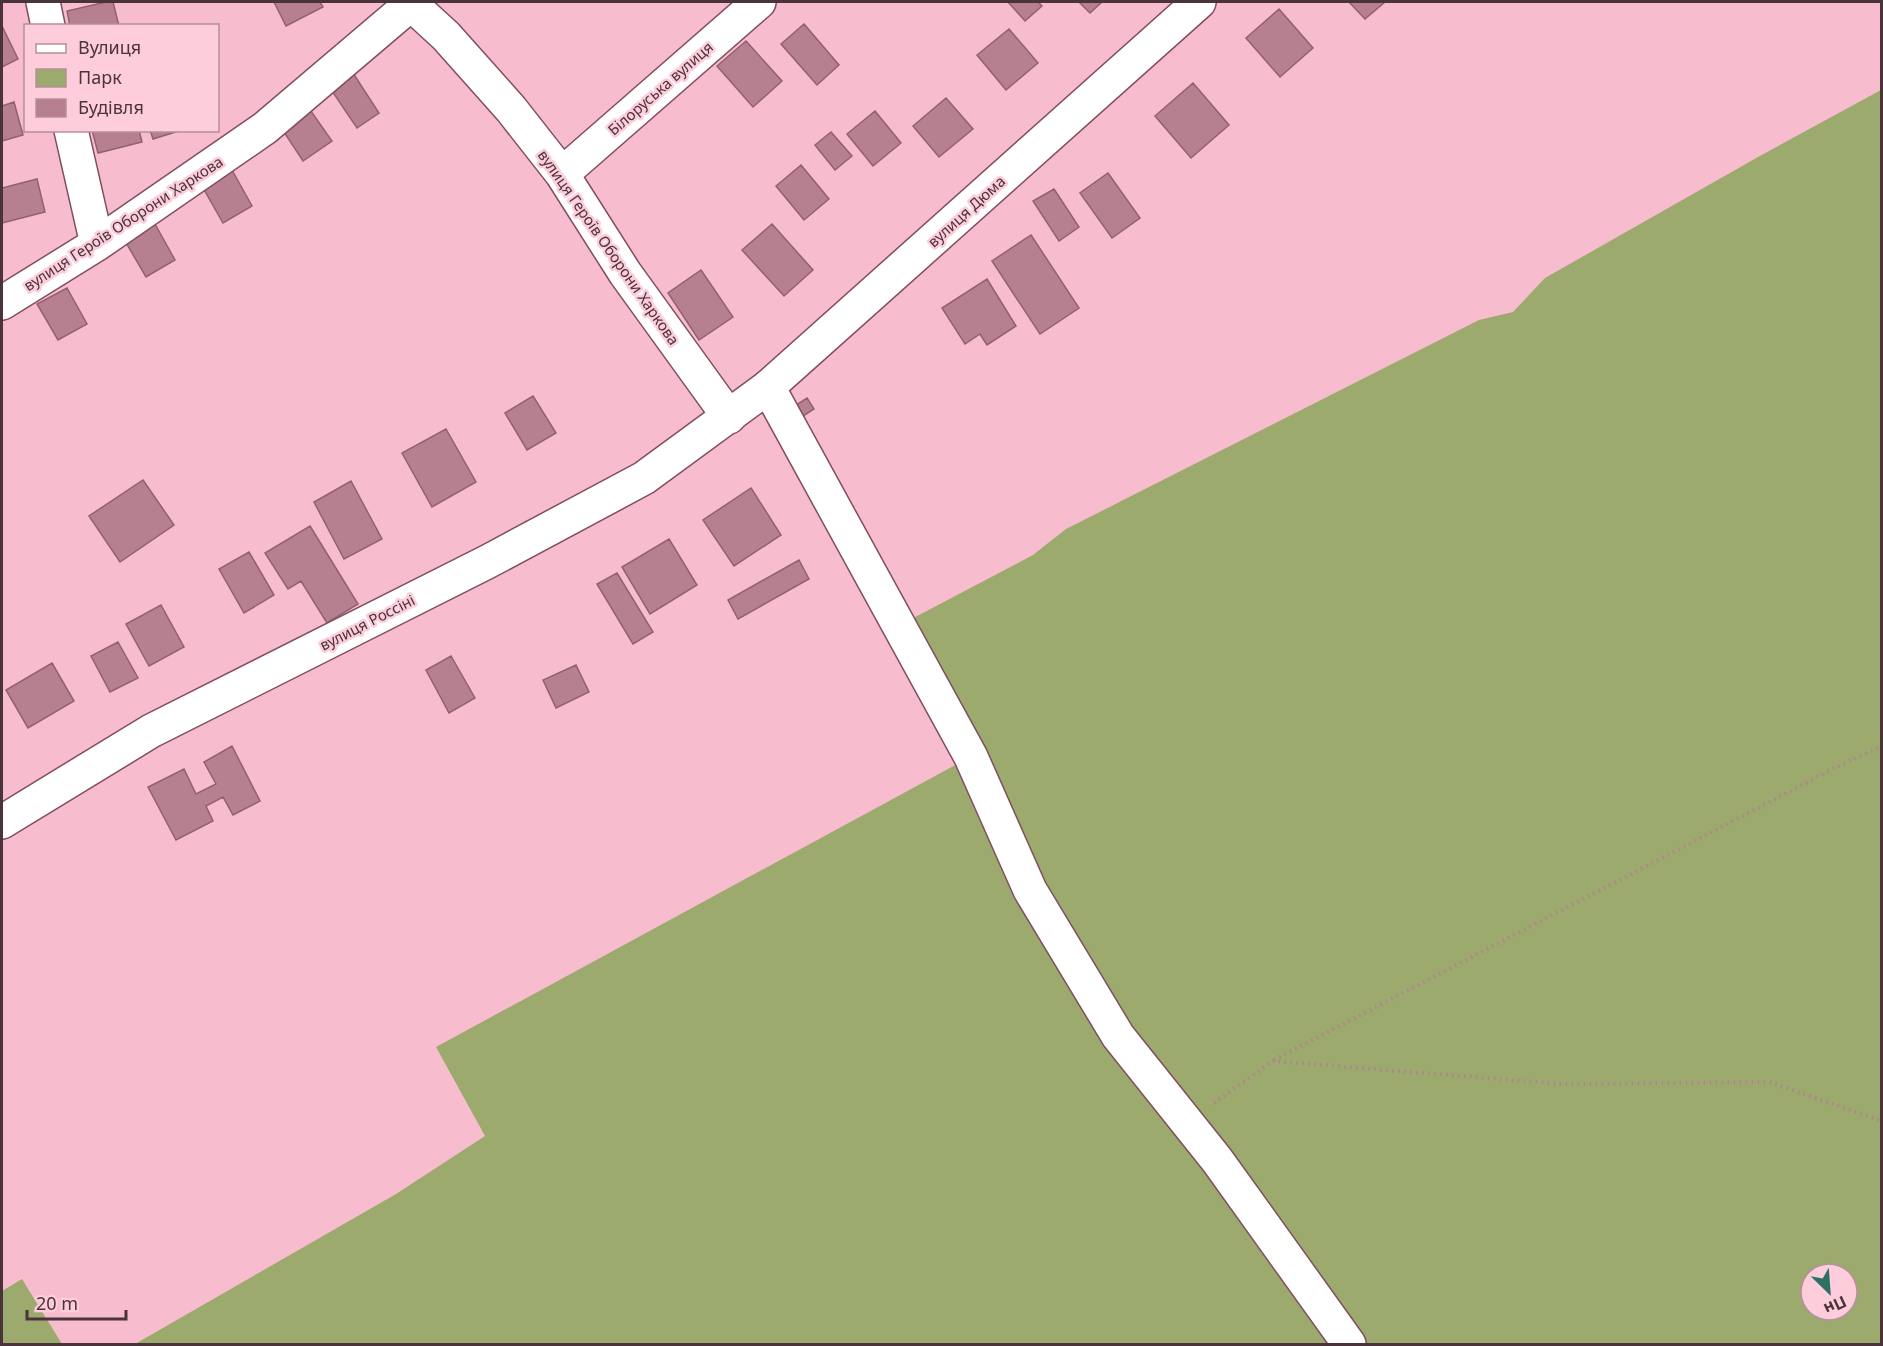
<svg xmlns="http://www.w3.org/2000/svg" width="1883" height="1346" font-family="'Noto Sans',sans-serif">
  <rect width="100%" height="100%" fill="#f7bcce"/>
  <!-- green -->
  <path fill="#9daa6e" fill-rule="evenodd" d="M1881,90V1344H135L396,1194L485,1136L436,1047L970,757L898,626L1033,555L1066,529L1479,320L1513,312L1545,278L1758,157ZM1811,1274H1847V1310H1811Z
    M22,1279L62,1344H2V1291Z"/>
  <!-- building -->
  <path fill="#b68090" stroke="#936070" stroke-width="1.5" d="M106,2H113L119,26H70L67,11Z
    M274,2H320L323,7L286,26Z
    M1008,2H1038L1042,6L1025,21Z
    M1079,2H1102L1090,13Z
    M1349,2H1385L1365,19Z
    M1279,9L1313,48L1280,77L1246,38Z
    M804,24L839,65L817,85L781,44Z
    M2,26L18,59L2,67Z
    M1009,29L1038,63L1006,90L977,55Z
    M746,41L782,81L753,107L717,66Z
    M353,73L379,113L357,128L330,88Z
    M1193,83L1229,125L1191,158L1155,116Z
    M946,98L973,129L939,157L913,126Z
    M14,102L23,135L2,141V106Z
    M308,107L332,141L303,161L280,126Z
    M875,111L901,143L873,166L847,134Z
    M92,130H139L142,142L98,153Z
    M150,130H182L153,139Z
    M831,132L852,156L835,170L815,145Z
    M801,165L829,199L804,220L776,186Z
    M232,170L252,206L223,223L202,186Z
    M1108,173L1140,218L1112,238L1080,193Z
    M37,179L45,212L2,223V188Z
    M1054,189L1079,227L1059,241L1033,201Z
    M155,224L175,260L146,277L125,241Z
    M772,224L813,270L784,296L742,250Z
    M1031,235L1079,308L1040,334L992,261Z
    M701,270L733,317L699,340L668,293Z
    M987,279L1016,326L987,345L980,334L965,344L942,308Z
    M67,288L87,324L58,340L37,304Z
    M533,396L556,433L527,450L505,413Z
    M807,398L814,409L797,420L790,409Z
    M446,429L476,482L432,507L402,453Z
    M143,480L174,525L120,562L89,516Z
    M351,481L382,539L344,559L314,502Z
    M751,488L781,535L734,566L703,520Z
    M310,526L358,604L327,623L301,581L288,589L265,553Z
    M669,539L697,585L650,614L622,567Z
    M249,552L274,595L244,613L219,569Z
    M799,560L809,579L738,619L728,600Z
    M617,573L653,632L633,644L597,584Z
    M161,605L184,647L149,666L126,624Z
    M118,642L138,678L110,692L91,656Z
    M451,656L475,698L449,713L426,670Z
    M52,663L74,701L28,728L6,690Z
    M576,665L589,692L556,708L543,680Z
    M232,746L260,801L233,815L223,797L206,806L213,821L176,840L148,787L184,769L196,794L216,784L204,762Z"/>
  <g fill="none" stroke-linecap="round" stroke-linejoin="round">
    <!-- minor casing -->
    <g stroke="#804e5e" stroke-width="36">
      <path id="minor" d="M43,2L48,26
        M409,2L446,36L511,109L562,174L625,273L729,417
        M71,130L97,244
        M562,174L759,2
        M2,303L97,244L265,128L411,4
        M768,387L971,757L1030,890L1118,1036L1217,1160L1349,1344"/>
    </g>
    <!-- tertiary casing -->
    <g stroke="#804e5e" stroke-width="36">
      <path id="tertiary" d="M2,822L151,731L487,562L644,478L768,387L1199,2"/>
    </g>
    <!-- path -->
    <path stroke="#af8390" stroke-width="4" stroke-dasharray="1.5 4.5" stroke-linecap="butt" d="M1274,1060L1831,770L1882,746
      M1214,1103L1273,1061L1562,1084L1769,1082L1882,1121"/>
    <!-- minor -->
    <use href="#minor" stroke="#fff" stroke-width="33"/>
    <!-- tertiary -->
    <use href="#tertiary" stroke="#fff" stroke-width="33"/>
  </g>
  <g text-anchor="middle" dominant-baseline="central" stroke-width="5" stroke-linejoin="round" paint-order="stroke">
    <!-- street labels -->
    <g font-size="15" fill="#4a333a" stroke="#fdcddb">
      <text transform="translate(660 88) rotate(-41)">Білоруська вулиця</text>
      <text transform="translate(966 211) rotate(-42)">вулиця Дюма</text>
      <text transform="translate(123 223) rotate(-33)">вулиця Героїв Оборони Харкова</text>
      <text transform="translate(609 247) rotate(55)">вулиця Героїв Оборони Харкова</text>
      <text transform="translate(367 622) rotate(-27)">вулиця Россіні</text>
    </g>
  </g>
  <!-- border -->
  <rect width="1883" height="1346" fill="none" stroke="#4a333a" stroke-width="6"/>
  <!-- legend -->
  <rect x="24" y="24" width="195" height="108" fill="#fdcddb" stroke="#b58f9b" stroke-width="1.5"/>
  <rect x="36" y="44" width="30" height="9" fill="#ffffff" stroke="#b58f9b" stroke-width="1.5"/>
  <text x="78" y="54" font-size="18" fill="#4a333a">Вулиця</text>
  <rect x="36" y="69" width="30" height="18" fill="#9daa6e" stroke="#b58f9b" stroke-width="1.5"/>
  <text x="78" y="84" font-size="18" fill="#4a333a">Парк</text>
  <rect x="36" y="99" width="30" height="18" fill="#b68090" stroke="#b58f9b" stroke-width="1.5"/>
  <text x="78" y="114" font-size="18" fill="#4a333a">Будівля</text>
  <!-- north arrow -->
  <g transform="translate(1829 1292) rotate(155)"><circle r="28" fill="#fdcddb" stroke="#b58f9b" stroke-width="1.5"/>
  <path d="M0-4.5L10 22L0 15L-10 22Z" fill="#2b7063"/>
  <text y="-9" font-size="16" font-weight="bold" text-anchor="middle" fill="#4a333a">Пн</text>
  </g>
  <!-- scale -->
  <path d="M27 1310v9h99v-9" fill="none" stroke="#4a333a" stroke-width="3"/>
  <text x="36" y="1310" font-size="18" fill="#4a333a" stroke="#fdcddb" stroke-width="4.5" paint-order="stroke">20 m</text>
</svg>
